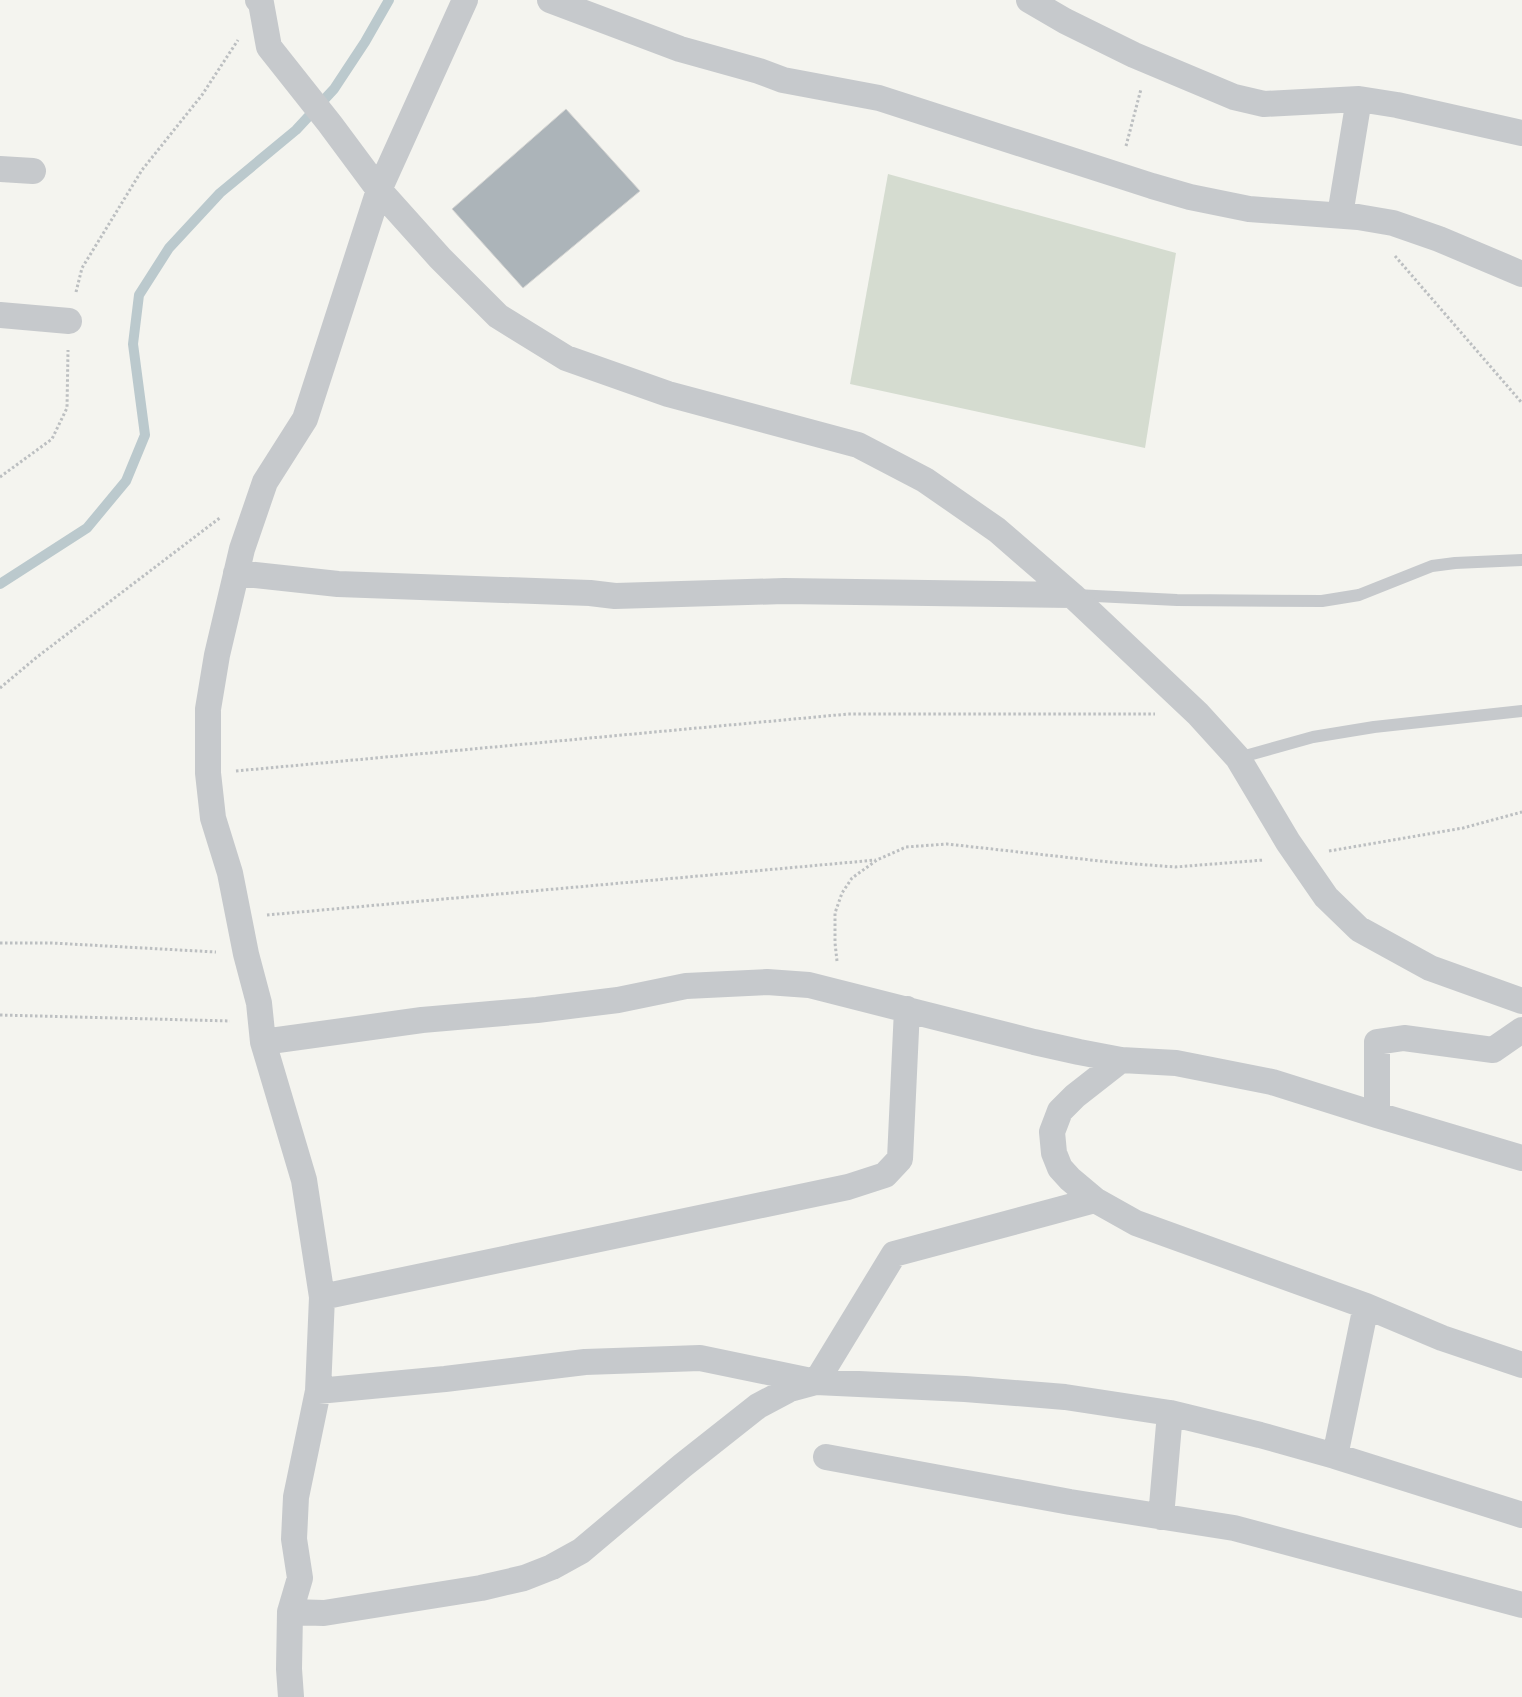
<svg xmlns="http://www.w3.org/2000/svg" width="1522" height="1697" font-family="'Alegreya Sans',sans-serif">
  <rect width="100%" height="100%" fill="#f4f4ef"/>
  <!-- green -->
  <path fill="#d5dcd0" d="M888,174L1176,253L1145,448L850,384Z"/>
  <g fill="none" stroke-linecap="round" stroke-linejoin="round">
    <!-- stream -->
    <path stroke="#bbc9cd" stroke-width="10" d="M0,584L87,528L126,481L145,435L133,344L139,295L169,248L220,193L296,130L334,89L365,42L389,0"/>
  </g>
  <!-- building -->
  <path fill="#acb4b9" stroke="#d5d5d3" d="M566,109L640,191L523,288L452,209Z"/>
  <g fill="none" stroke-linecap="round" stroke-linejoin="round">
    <!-- path -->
    <path stroke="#bcbfc1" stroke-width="3" stroke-dasharray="2.5 2.5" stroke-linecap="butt" d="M1126,146L1141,89
      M1395,256L1522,403
      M76,292L82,268L142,170L202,95L238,40
      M0,477L52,439L67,408L68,350
      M0,688L37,657L221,517
      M236,771L848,714H1155
      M1329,851L1463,828L1522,812
      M267,915L876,860
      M0,943H52L216,952
      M837,961L835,943V913L842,893L852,878L877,860L906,847L947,844L1109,862L1175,867L1264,860
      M0,1015L230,1021"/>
    <!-- service -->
    <path stroke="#c6c9cc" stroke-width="12" d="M1075,595L1177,600L1322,601L1359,595L1432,566L1455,563L1522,560
      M1238,758L1313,737L1374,727L1522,711"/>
    <!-- minor -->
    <path stroke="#c6c9cc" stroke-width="26" d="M258,0L261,3L269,47L330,124L379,190L440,258L498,316L566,358L668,394L858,445L925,480L997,530L1072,595L1198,714L1238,758L1288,842L1326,897L1359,929L1430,968L1522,1001
      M550,0L680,49L759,71L783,80L879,98L1152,186L1190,197L1249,209L1358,217L1393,223L1439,239L1522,274
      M1029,0L1065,21L1134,55L1234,97L1264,104L1359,99L1397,105L1522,133
      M0,169L33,171
      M1340,215L1359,99
      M0,315L69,321
      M236,573L338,584L590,593L615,596L784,591L1072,595
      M263,1042L422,1020L537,1010L618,1000L686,986L767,982L809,985L1034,1042L1079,1052L1121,1060L1176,1063L1272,1082L1377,1115L1522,1158
      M1121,1060L1075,1096L1060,1111L1052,1132L1054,1153L1060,1168L1070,1179L1095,1200L1136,1223L1366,1306L1442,1338L1522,1365
      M1377,1115V1042L1404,1038L1493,1050L1522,1030
      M322,1297L848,1187L885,1175L900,1159L907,1009
      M318,1391L445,1379L585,1362L700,1358L816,1382L894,1254L1095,1200
      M1335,1456L1366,1306
      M826,1457L1070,1502L1234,1528L1522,1605
      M1161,1517L1170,1413
      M290,1612L324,1613L481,1588L524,1578L552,1567L581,1551L682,1466L758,1406L790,1389L816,1382L965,1389L1065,1397L1170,1413L1260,1435L1335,1456L1522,1515
      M291,1697L289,1669L290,1612L300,1578L294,1539L296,1497L318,1391L322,1297L304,1180L263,1042L259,1003L246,954L230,873L213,818L208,773V709L217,655L242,549L265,482L305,419L379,190L465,0"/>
  </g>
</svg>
